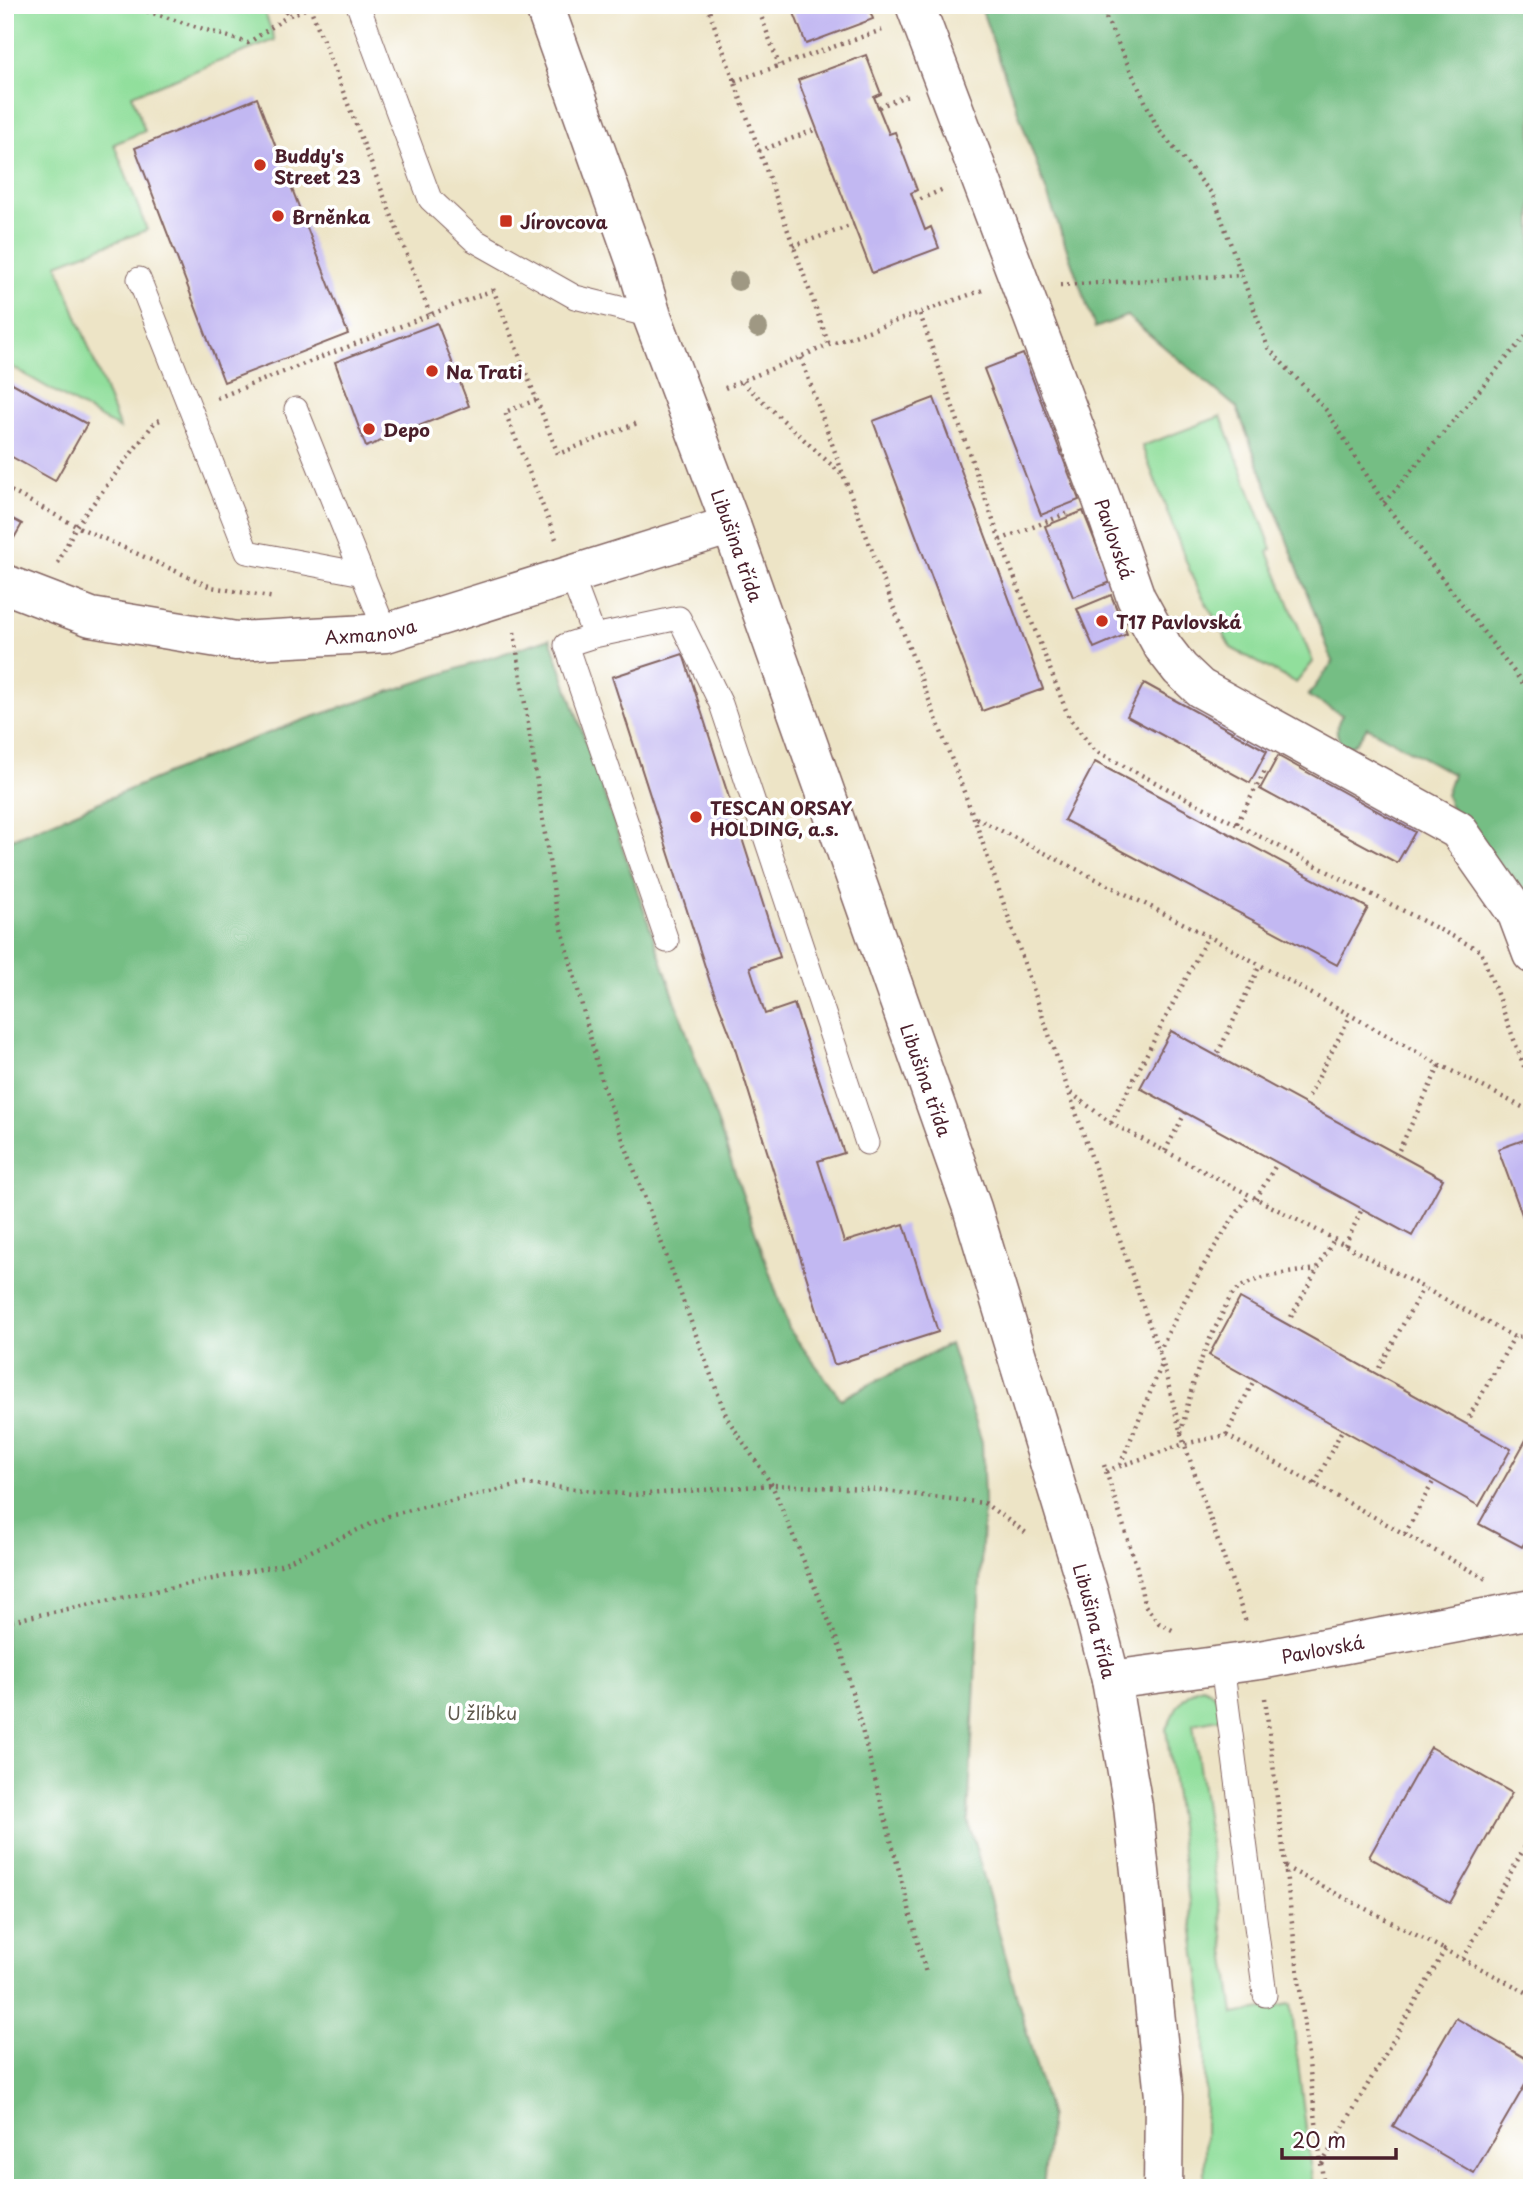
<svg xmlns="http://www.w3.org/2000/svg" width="1537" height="2193" font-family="'Playpen Sans',sans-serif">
  <rect width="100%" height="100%" fill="#fff"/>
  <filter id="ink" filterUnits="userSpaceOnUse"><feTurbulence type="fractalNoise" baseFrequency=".0143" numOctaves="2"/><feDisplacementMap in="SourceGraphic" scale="14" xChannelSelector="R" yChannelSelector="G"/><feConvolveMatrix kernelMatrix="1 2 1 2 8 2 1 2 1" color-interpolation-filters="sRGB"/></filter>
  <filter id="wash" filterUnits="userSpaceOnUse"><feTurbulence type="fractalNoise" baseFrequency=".00686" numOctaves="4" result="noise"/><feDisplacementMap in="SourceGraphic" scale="28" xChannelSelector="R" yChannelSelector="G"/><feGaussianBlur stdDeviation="1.57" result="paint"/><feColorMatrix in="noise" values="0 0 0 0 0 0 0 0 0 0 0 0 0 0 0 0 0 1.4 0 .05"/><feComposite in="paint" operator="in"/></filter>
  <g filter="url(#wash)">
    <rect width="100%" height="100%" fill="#ede4c6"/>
    <!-- green -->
    <path fill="#91df9c" stroke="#6e7f64" stroke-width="2" d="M5,5H262L275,40L132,95L145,131L114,144L147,230L57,264L120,429L5,363Z
      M1221,416L1272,549L1268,552L1313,662L1296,683L1231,648L1193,579L1142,446Z
      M1202,1687C1217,1693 1220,1703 1224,1718L1193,1724L1234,2014L1291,2004L1313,2188H1205V2021L1166,1729C1174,1711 1182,1693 1202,1687Z"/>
    <!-- forest -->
    <path fill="#74be84" stroke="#5f6e58" stroke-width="2" d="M980,5H1532V905L1450,806L1446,795L1453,774L1367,727C1361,737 1355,749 1342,746C1335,733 1335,727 1342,715L1308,696L1333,662L1237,408L1127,316L1095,328Z
      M550,638L789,1329L841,1399L950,1344L982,1442L984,1503L968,1820L1050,2117L1043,2188H5V842L223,750L301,721Z"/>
    <g id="blocks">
      <!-- building -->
      <path fill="#c2b8f2" d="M791,5H868L873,19L806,44Z
        M866,55L881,94L874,97L889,134L895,132L917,190L911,193L925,230L931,227L939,248L872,273L798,80Z
        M257,98L348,334L224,382L135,148Z
        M437,323L469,406L366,447L335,362Z
        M1023,354L1079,500L1041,515L984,369Z
        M5,379L87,424L55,481L5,453Z
        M934,398L1043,689L982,711L873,421Z
        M1083,511L1111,582L1073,597L1045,526Z
        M5,515L22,524L5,554Z
        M1111,595L1127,634L1094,648L1077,609Z
        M683,654L780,957L750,967L765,1014L794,1004L844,1153L818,1161L844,1242L904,1224L938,1332L834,1365L732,1039L710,982L612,677Z
        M1144,683L1267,751L1250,783L1127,716Z
        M1278,756L1415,832L1397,863L1260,789Z
        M1095,762L1368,908L1337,965L1064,820Z
        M1171,1031L1443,1179L1412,1236L1140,1088Z
        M1532,1137V1239H1531L1498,1149Z
        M1240,1298L1511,1449L1479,1506L1209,1355Z
        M1532,1429V1529L1522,1547L1479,1524Z
        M1431,1747L1512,1793L1450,1903L1369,1857Z
        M1456,2018L1532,2062V2073L1474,2173L1393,2126Z"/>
    </g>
  </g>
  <g filter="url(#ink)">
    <use href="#blocks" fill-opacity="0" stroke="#836461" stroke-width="2"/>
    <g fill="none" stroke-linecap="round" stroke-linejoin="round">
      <!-- service casing -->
      <g stroke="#836461" stroke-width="25">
        <path id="service" d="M358,5L430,199L474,240L575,297L652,316
          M139,279L247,552L363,574
          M296,409L386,633
          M571,575L594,636L679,618L721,704L867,1143
          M594,636L566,645L667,941
          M1222,1665L1265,1995"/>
      </g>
      <!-- minor casing -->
      <g stroke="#836461" stroke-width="41">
        <g id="minor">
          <path id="s1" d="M915,5L1102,500L1136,598L1163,647L1180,669L1200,688L1458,830L1517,914L1532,954"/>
          <path id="s2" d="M5,584L91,617L236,641L386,633L731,525"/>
          <path id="s3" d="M1111,1680L1260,1660L1532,1609"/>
        </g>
      </g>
      <!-- tertiary casing -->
      <g stroke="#836461" stroke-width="41">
        <g id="tertiary">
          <path id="s4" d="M544,5L635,260L652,316L731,525L972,1208L1089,1594L1111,1680L1133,1806L1164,2096L1163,2188"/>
        </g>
      </g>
      <!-- path -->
      <path stroke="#836461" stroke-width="4.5" stroke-dasharray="2 5" stroke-linecap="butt" d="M127,5L248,43L288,16
        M283,5L288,16L310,7L430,314
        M707,5L829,345
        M757,5L779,65
        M1100,5L1158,129L1213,195L1268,348L1327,411L1384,503L1532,695
        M1104,15L1111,5
        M735,81L882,30
        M879,107L910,94
        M759,151L817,129
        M914,202L946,188
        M793,246L853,225
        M1060,285L1242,275
        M493,289L558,454L640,422
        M920,314L1000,540L1069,718L1095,751L1481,951L1532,1088
        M801,358L844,477L974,818L1163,1364L1181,1434L1247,1625
        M742,382L841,474
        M725,388L829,345L983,290
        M217,398L493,290
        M536,400L505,412L556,539
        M5,488L76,526L211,587L275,598
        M1384,503L1532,328
        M1000,540L1068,513
        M58,563L76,526L155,422L163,419
        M514,632L556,906L603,1086L727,1418L772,1485L841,1650L926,1973
        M976,818L1208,936L1440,1065L1532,1112
        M1237,823L1266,769
        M1218,1053L1260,965
        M1071,1093L1111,1123L1334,1239L1514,1337L1532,1336
        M1309,1096L1350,1016
        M1111,1123L1208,936
        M1399,1150L1440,1065
        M1165,1151L1185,1113
        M1256,1199L1277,1163
        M1345,1245L1362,1209
        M1291,1317L1334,1239
        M1159,1352C1185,1297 1213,1244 1250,1195
        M1379,1368L1423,1288
        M1469,1417L1514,1337
        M1181,1433C1190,1393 1199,1357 1219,1321C1223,1312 1228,1299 1235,1292C1250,1276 1296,1272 1317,1269
        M1226,1435L1254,1380
        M1104,1465L1137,1568L1144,1604L1159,1623L1176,1632
        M1120,1465L1162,1364
        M1106,1471L1184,1444L1226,1435L1486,1579
        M1315,1484L1342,1430
        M1405,1534L1434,1480
        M5,1622L280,1565L393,1514L525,1484L633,1495L772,1485L868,1489L984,1503L1029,1535
        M1265,1698L1324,2188
        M1285,1867L1445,1950
        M1463,1959L1532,1834
        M1322,2164L1445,1950L1532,1995"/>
      <!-- service -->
      <use href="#service" stroke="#fff" stroke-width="23"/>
      <!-- minor -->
      <use href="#minor" stroke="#fff" stroke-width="38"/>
      <!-- tertiary -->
      <use href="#tertiary" stroke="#fff" stroke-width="38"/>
    </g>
    <!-- trees -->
    <g fill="#9f9883">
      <circle cx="738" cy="281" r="10"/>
      <circle cx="758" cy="328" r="10"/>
    </g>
  </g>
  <!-- markers -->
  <g fill="#c8321e" stroke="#fff" stroke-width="2.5">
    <circle cx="260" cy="165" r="7"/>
    <circle cx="278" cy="216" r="7"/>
    <rect x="499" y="214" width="14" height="14" rx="3.5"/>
    <circle cx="432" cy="371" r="7"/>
    <circle cx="369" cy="429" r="7"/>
    <circle cx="1102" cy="621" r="7"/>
    <circle cx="696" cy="817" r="7"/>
  </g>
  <g text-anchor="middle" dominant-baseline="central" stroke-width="7" stroke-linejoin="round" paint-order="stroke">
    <!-- poi labels -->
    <g font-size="18" font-weight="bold" fill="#4a1f2b" stroke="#fff" text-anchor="start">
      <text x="274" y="155">Buddy's<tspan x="274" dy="21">Street 23</tspan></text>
      <text x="292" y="216">Brněnka</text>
      <text x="520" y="221">Jírovcova</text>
      <text x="446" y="371">Na Trati</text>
      <text x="383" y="429">Depo</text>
      <text x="1116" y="621">T17 Pavlovská</text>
      <text x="710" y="807">TESCAN ORSAY<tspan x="710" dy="21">HOLDING, a.s.</tspan></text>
    </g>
    <!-- street labels -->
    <g font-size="18" fill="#4a1f2b" stroke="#fff">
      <text stroke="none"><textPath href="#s1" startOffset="570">Pavlovská</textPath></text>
      <text stroke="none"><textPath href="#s4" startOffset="574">Libušina třída</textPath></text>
      <text stroke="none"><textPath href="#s2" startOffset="374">Axmanova</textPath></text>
      <text stroke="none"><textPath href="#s4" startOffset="1141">Libušina třída</textPath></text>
      <text stroke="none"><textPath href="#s4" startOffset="1708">Libušina třída</textPath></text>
      <text stroke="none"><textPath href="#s3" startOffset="214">Pavlovská</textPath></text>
    </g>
    <!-- park labels -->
    <g font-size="18" fill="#5f594d" stroke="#fff">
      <text x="482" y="1712">U žlíbku</text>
    </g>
  </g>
  <!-- margin -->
  <rect width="1537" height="2193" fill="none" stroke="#fff" stroke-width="28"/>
  <!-- scale -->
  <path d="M1282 2148v10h114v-10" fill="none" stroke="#4a1f2b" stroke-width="3.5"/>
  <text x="1292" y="2148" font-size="21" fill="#4a1f2b" stroke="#ffffff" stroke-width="5" paint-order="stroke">20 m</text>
</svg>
